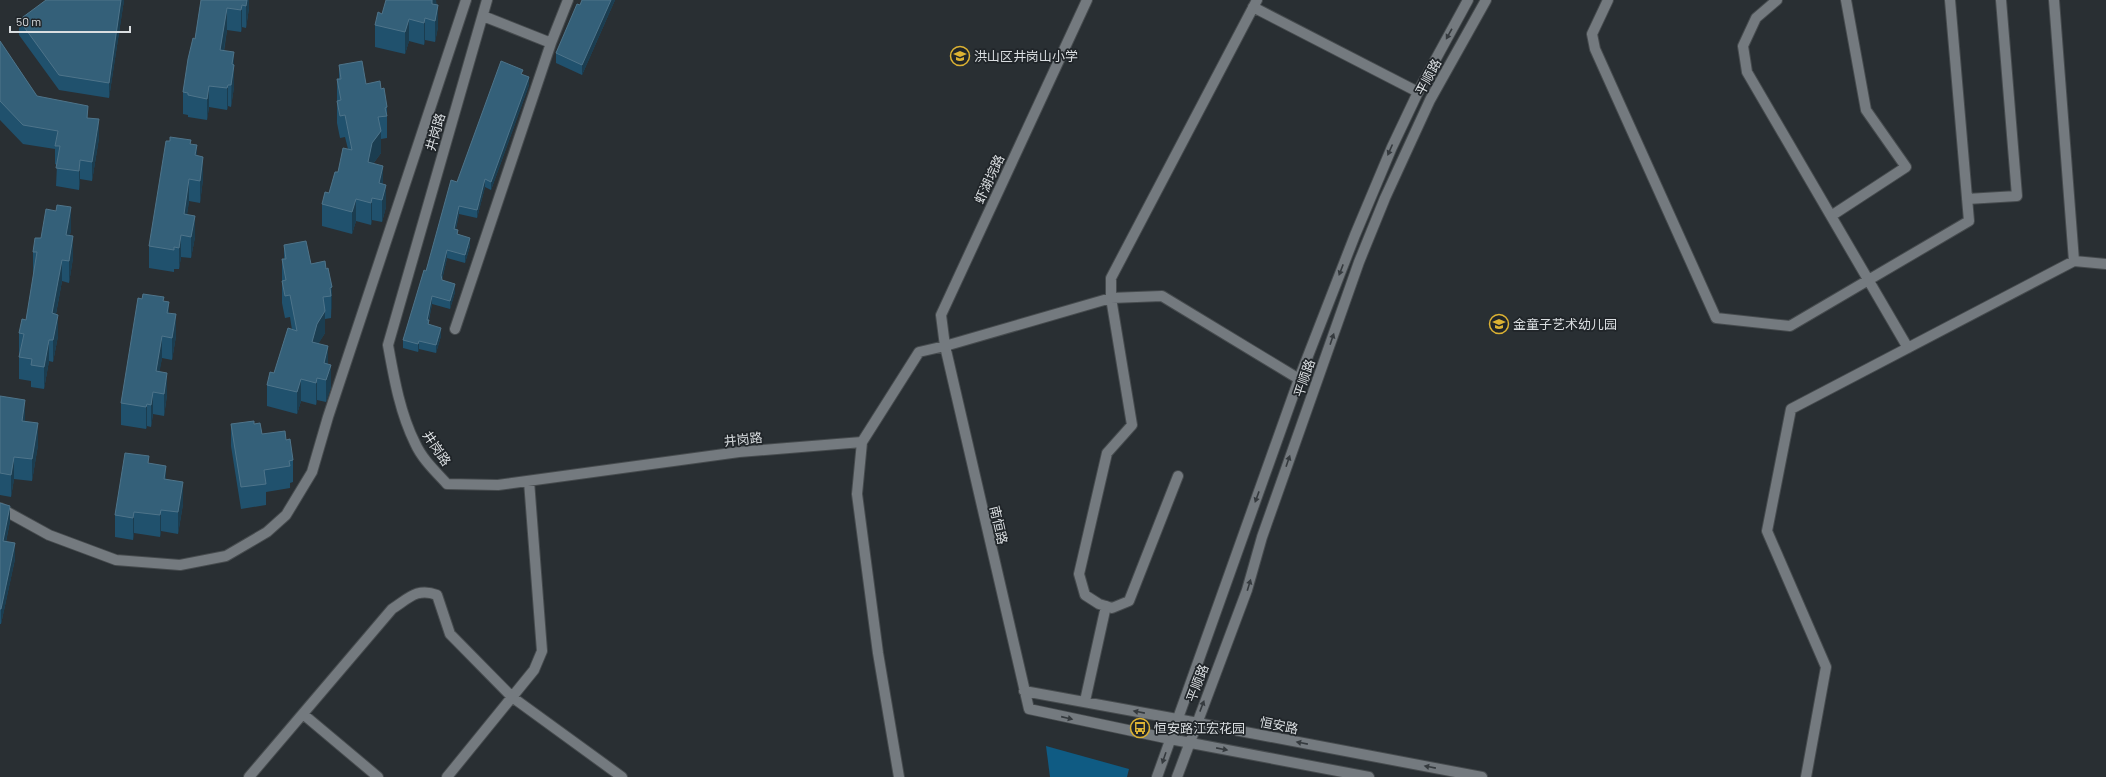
<svg xmlns="http://www.w3.org/2000/svg" width="2106" height="777" font-family="Barlow,'Noto Sans SC',sans-serif">
  <rect width="100%" height="100%" fill="#292f33"/>
  <!-- green -->
  <path fill="#0f5b83" d="M1046,746L1129,769L1127,777H1050Z"/>
  <g fill="none" stroke-linecap="round" stroke-linejoin="round">
    <!-- minor casing -->
    <g stroke="#464b4e" stroke-width="12">
      <path id="minor" d="M487,0L388,345C394,378 400,413 415,443C422,459 436,472 447,484L498,485L739,452L862,442
        M1608,0L1592,34L1595,49L1716,318L1790,326L1969,221L1950,0
        M1777,0L1756,18L1743,46L1747,72L1908,348
        M2054,0L2074,261
        M1253,7L1418,92
        M483,16L551,43
        M1967,199L2017,196L2001,0
        M1831,216L1906,167L1866,110L1846,0
        M455,329L551,43L568,0
        M1178,476L1129,601L1112,608L1099,604L1085,595L1079,574L1107,453L1132,425L1111,298V278L1257,0
        M0,508L49,535L116,560L180,565L226,556L267,532L286,515L312,472L328,417L466,0
        M1024,691L1177,719
        M1085,701L1106,606
        M303,714L378,777
        M1170,739L1029,709L945,346L1111,298L1162,296L1299,379
        M249,777L392,609C408,599 417,587 437,595L450,634L512,697L622,777
        M447,777L534,670L542,651L529,481
        M899,777L878,653L857,494L862,442L919,352L945,346L941,315L1087,0
        M1806,777L1826,667L1767,531L1791,409L2074,261L2106,264"/>
    </g>
    <!-- secondary casing -->
    <g stroke="#464b4e" stroke-width="12">
      <path id="secondary" d="M1177,719L1482,777
        M1170,739L1369,777
        M1157,777L1299,379L1355,235L1392,147L1420,88L1468,0
        M1177,777L1247,590L1262,537L1359,262L1385,198L1430,100L1486,0"/>
    </g>
    <!-- minor -->
    <use href="#minor" stroke="#747a7f" stroke-width="10"/>
    <!-- secondary -->
    <use href="#secondary" stroke="#747a7f" stroke-width="10"/>
  </g>
  <!-- wall -->
  <path fill="#20516d" d="M124,0L109,98L59,90L19,35V20Z
    M201,0H249V8L246,28L242,27L241,32L227,30L224,51L234,65V87L231,107L228,106L227,110L209,107L207,120L188,117V115L183,114V92L195,39Z
    M436,0L438,27L435,42L425,40L424,45L409,41L405,54L375,47V25L382,14Z
    M615,0L582,75L556,63V53L580,5Z
    M0,41L37,96L88,118L99,138L92,181L80,179L79,190L56,186L57,165L55,164V149L23,144L0,120Z
    M339,65L366,84L381,89L387,107V138L381,139V153L373,164L383,185L386,207L382,222L372,220L371,225L356,221L352,234L322,226V204L329,193L338,172L348,149L345,137L340,138L337,123V79H339Z
    M523,75L529,85L491,190L485,187L477,218L459,214L456,229L458,234L470,246L465,263L447,258L442,280L455,292L450,309L432,304L429,320V325L441,336L436,353L419,349L418,352L403,348V340L426,271L457,182Z
    M191,144L197,156L203,179L200,203L189,201L187,214L195,237L191,258L181,257L179,269H174V272L149,268V246Z
    M71,229L70,235L73,258L69,283L62,281L56,314L58,336L53,362L49,361L44,389L31,387V381L19,379V333L26,320L34,274L33,273V252L41,238Z
    M284,245L311,264L326,269L332,287L331,318L325,319V333L318,344L328,365L331,387L326,402L317,400L316,405L301,401L297,414L267,406V385L274,373L292,330L290,317L285,318L282,303V259H284Z
    M164,301L169,313L176,336L172,360L162,358L159,372L167,395L164,416L153,414L151,427L147,426L146,429L121,425V403Z
    M0,396L25,421L38,445L32,481L14,479L11,497L0,495Z
    M231,424L262,434L286,440L293,460V482L290,483V488L266,492V505L241,509L231,446Z
    M149,464L166,479L183,504L178,534L161,531L160,537L134,533L133,540L115,537V515Z
    M0,503L10,521L6,542L15,559L1,624H0Z"/>
  <!-- shaded-wall -->
  <path fill="#1b3d50" d="M121,0H124L109,98V83Z
    M246,0H249V8L246,28Z
    M432,0H436V8L432,4Z
    M611,0H615L582,75V65Z
    M242,5V27L241,32V10Z
    M438,5V27L435,42V21Z
    M227,8V30L220,72V50Z
    M425,18V40L424,45V23Z
    M409,19V41L405,54V32Z
    M234,52V87L231,107L232,64Z
    M529,77V85L491,190V182Z
    M228,85V106L227,110V88Z
    M209,86V107L207,120V99Z
    M88,106V125L87,118Z
    M99,119V138L92,181V162Z
    M381,131V153L372,165L368,162L372,143Z
    M197,145V167L195,155Z
    M203,157V179L200,203V181Z
    M80,160V179L79,190V171Z
    M383,166V188L379,183Z
    M189,179V201L184,236V214Z
    M485,179V187L477,218V210Z
    M386,185V207L382,222V200Z
    M372,198V220L371,225V203Z
    M356,199V221L352,234V212Z
    M459,206V214L454,237V229Z
    M71,207V229L66,257V235Z
    M195,216V237L191,258V237Z
    M181,235V257L179,269V248Z
    M73,236V258L69,283V261Z
    M470,238V246L465,263V255Z
    M447,250V258L441,283V275Z
    M62,260V281L52,335V313Z
    M455,284V292L450,309V301Z
    M332,287V309H331V296L330,288Z
    M432,296V304L427,328V320Z
    M169,302V324L167,313Z
    M325,311V333L317,346L312,342L317,324Z
    M176,314V336L172,360V338Z
    M58,315V336L53,362V340Z
    M441,328V336L436,353V345Z
    M162,336V358L156,393V371Z
    M49,340V361L44,389V367Z
    M419,341V349L418,352V344Z
    M328,346V368L324,363Z
    M331,365V387L326,402V380Z
    M167,373V395L164,416V394Z
    M317,378V400L316,405V383Z
    M301,379V401L297,414V392Z
    M153,392V414L151,427V405Z
    M25,400V422L22,421Z
    M147,404V426L146,429V407Z
    M38,423V445L32,481V459Z
    M14,457V479L11,497V475Z
    M166,466V488L164,479Z
    M183,482V504L178,534V512Z
    M10,506V521L3,556V541Z
    M161,510V531L160,537V515Z
    M134,512V533L133,540V518Z
    M15,543V559L1,624V609Z"/>
  <!-- building -->
  <path fill="#346079" stroke="#4e748a" d="M46,0H121L109,83L59,75L19,20Z
    M201,0H247L246,6L242,5L241,10L227,8L220,50L234,52L232,64L234,65L231,85H228L227,88L209,86L207,99L188,95V93L183,92L188,59L193,38L195,39Z
    M386,0H432V4L438,5L435,21L425,18L424,23L409,19L405,32L375,25L378,12L382,14Z
    M582,0H611L582,65L556,53L577,4L580,5Z
    M0,41L37,96L88,106L87,118L99,119L92,162L80,160L79,171L56,168L60,146H55L58,131L23,125L0,101Z
    M362,61L366,84L380,81L381,89L384,88L387,107L385,108L387,116L378,117L381,131L372,143L368,162L383,166L379,183L386,185L382,200L372,198L371,203L356,199L352,212L322,204L325,192L329,193L335,172H338L343,148L352,150L345,115L340,116L337,101L341,100L337,79H341L339,65Z
    M501,61L523,70L521,74L529,77L491,182L485,179L477,210L459,206L454,229L458,230L457,234L470,238L465,255L447,250L441,275L442,280L455,284L450,301L432,296L427,320H429L428,324L441,328L436,345L419,341L418,344L403,340L424,270L426,271L451,180L457,182Z
    M170,137L191,140L190,144L197,145L195,155L203,157L200,181L189,179L184,214L195,216L191,237L181,235L179,248L174,247V250L149,246L166,141H170Z
    M57,205L71,207L66,235L73,236L69,261L62,260L52,313L58,315L53,340H49L44,367L31,365L32,359L19,357L24,334L19,333L22,319L26,320L37,252H33L35,238H41L46,209L56,211Z
    M306,241L311,264L325,261L326,269L328,268L332,287L330,288L331,296L323,297L325,311L317,324L312,342L328,346L324,363L331,365L326,380L317,378L316,383L301,379L297,392L267,385L270,372L274,373L288,328L297,331L290,295L285,296L282,281L286,280L282,259H286L284,245Z
    M143,294L164,297L163,301L169,302L167,313L176,314L172,338L162,336L156,371L167,373L164,394L153,392L151,405L147,404L146,407L121,403L138,298L142,299Z
    M0,396L25,400L22,421L38,423L32,459L14,457L11,475L0,473Z
    M254,421V424L260,423L262,434L285,431L286,440L290,439L293,460L289,461L290,466L264,470L266,484L241,487L231,424Z
    M125,453L149,456L148,463L166,466L164,479L183,482L178,512L161,510L160,515L134,512L133,518L115,515Z
    M0,503L10,506L3,541L15,543L1,609H0Z"/>
  <!-- one-way arrows -->
  <defs><path id="oneway-solid" d="M-6-.8H1V-3.2L6.5 0L1 3.2V.8H-6Z"/></defs>
  <g fill="#353a3e">
    <use href="#oneway-solid" transform="translate(1449 34) rotate(119)"/>
    <use href="#oneway-solid" transform="translate(1390 150) rotate(114)"/>
    <use href="#oneway-solid" transform="translate(1341 270) rotate(111)"/>
    <use href="#oneway-solid" transform="translate(1332 339) rotate(-71)"/>
    <use href="#oneway-solid" transform="translate(1288 461) rotate(-71)"/>
    <use href="#oneway-solid" transform="translate(1257 497) rotate(110)"/>
    <use href="#oneway-solid" transform="translate(1249 585) rotate(-73)"/>
    <use href="#oneway-solid" transform="translate(1202 706) rotate(-69)"/>
    <use href="#oneway-solid" transform="translate(1139 712) rotate(-169)"/>
    <use href="#oneway-solid" transform="translate(1067 718) rotate(13)"/>
    <use href="#oneway-solid" transform="translate(1302 743) rotate(-169)"/>
    <use href="#oneway-solid" transform="translate(1222 749) rotate(11)"/>
    <use href="#oneway-solid" transform="translate(1164 758) rotate(109)"/>
    <use href="#oneway-solid" transform="translate(1430 767) rotate(-169)"/>
  </g>
  <!-- icons -->
  <defs>
    <g id="school-ring" transform="scale(1)"><circle r="9.5" fill="#202529" stroke="#dcb233" stroke-width="1.5"/><path d="M0-5L7-2L0 1L-7-2ZM-4 1L0 2.5L4 1V4Q0 6-4 4Z" fill="#dcb233"/></g>
    <g id="bus-ring" transform="scale(1)"><circle r="9.5" fill="#202529" stroke="#dcb233" stroke-width="1.5"/><path d="M-5-6H5V4H4V6H2V4H-2V6H-4V4H-5ZM-3.5-4V0h7V-4ZM-3.5 1.2v1.5H-2V1.2ZM2 1.2v1.5H3.5V1.2Z" fill="#dcb233"/></g>
  </defs>
  <g fill-rule="evenodd">
    <use href="#school-ring" x="960" y="56"/>
    <use href="#school-ring" x="1499" y="324"/>
    <use href="#bus-ring" x="1140" y="728"/>
  </g>
  <g text-anchor="middle" dominant-baseline="central" stroke-width="3.5" stroke-linejoin="round" paint-order="stroke">
    <!-- poi labels -->
    <g font-size="13" fill="#dadee1" stroke="#202529" text-anchor="start">
      <text x="974" y="56">洪山区井岗山小学</text>
      <text x="1513" y="324">金童子艺术幼儿园</text>
      <text x="1154" y="728">恒安路江宏花园</text>
    </g>
    <!-- street labels -->
    <g font-size="13" fill="#dadee1" stroke="#202529">
      <text transform="translate(1428 77) rotate(-62)">平顺路</text>
      <text transform="translate(435 132) rotate(-74)">井岗路</text>
      <text transform="translate(989 179) rotate(-65)">虾湖垸路</text>
      <text transform="translate(1304 378) rotate(-71)">平顺路</text>
      <text transform="translate(743 439) rotate(-6)">井岗路</text>
      <text transform="translate(437 448) rotate(56)">井岗路</text>
      <text transform="translate(999 525) rotate(77)">南恒路</text>
      <text transform="translate(1197 683) rotate(-69)">平顺路</text>
      <text transform="translate(1279 725) rotate(11)">恒安路</text>
    </g>
  </g>
  <!-- scale -->
  <path d="M10 26v6h120v-6" fill="none" stroke="#dadee1" stroke-width="2"/>
  <text x="16" y="26" font-size="12" fill="#dadee1" stroke="#202529" stroke-width="3" paint-order="stroke">50 m</text>
</svg>
